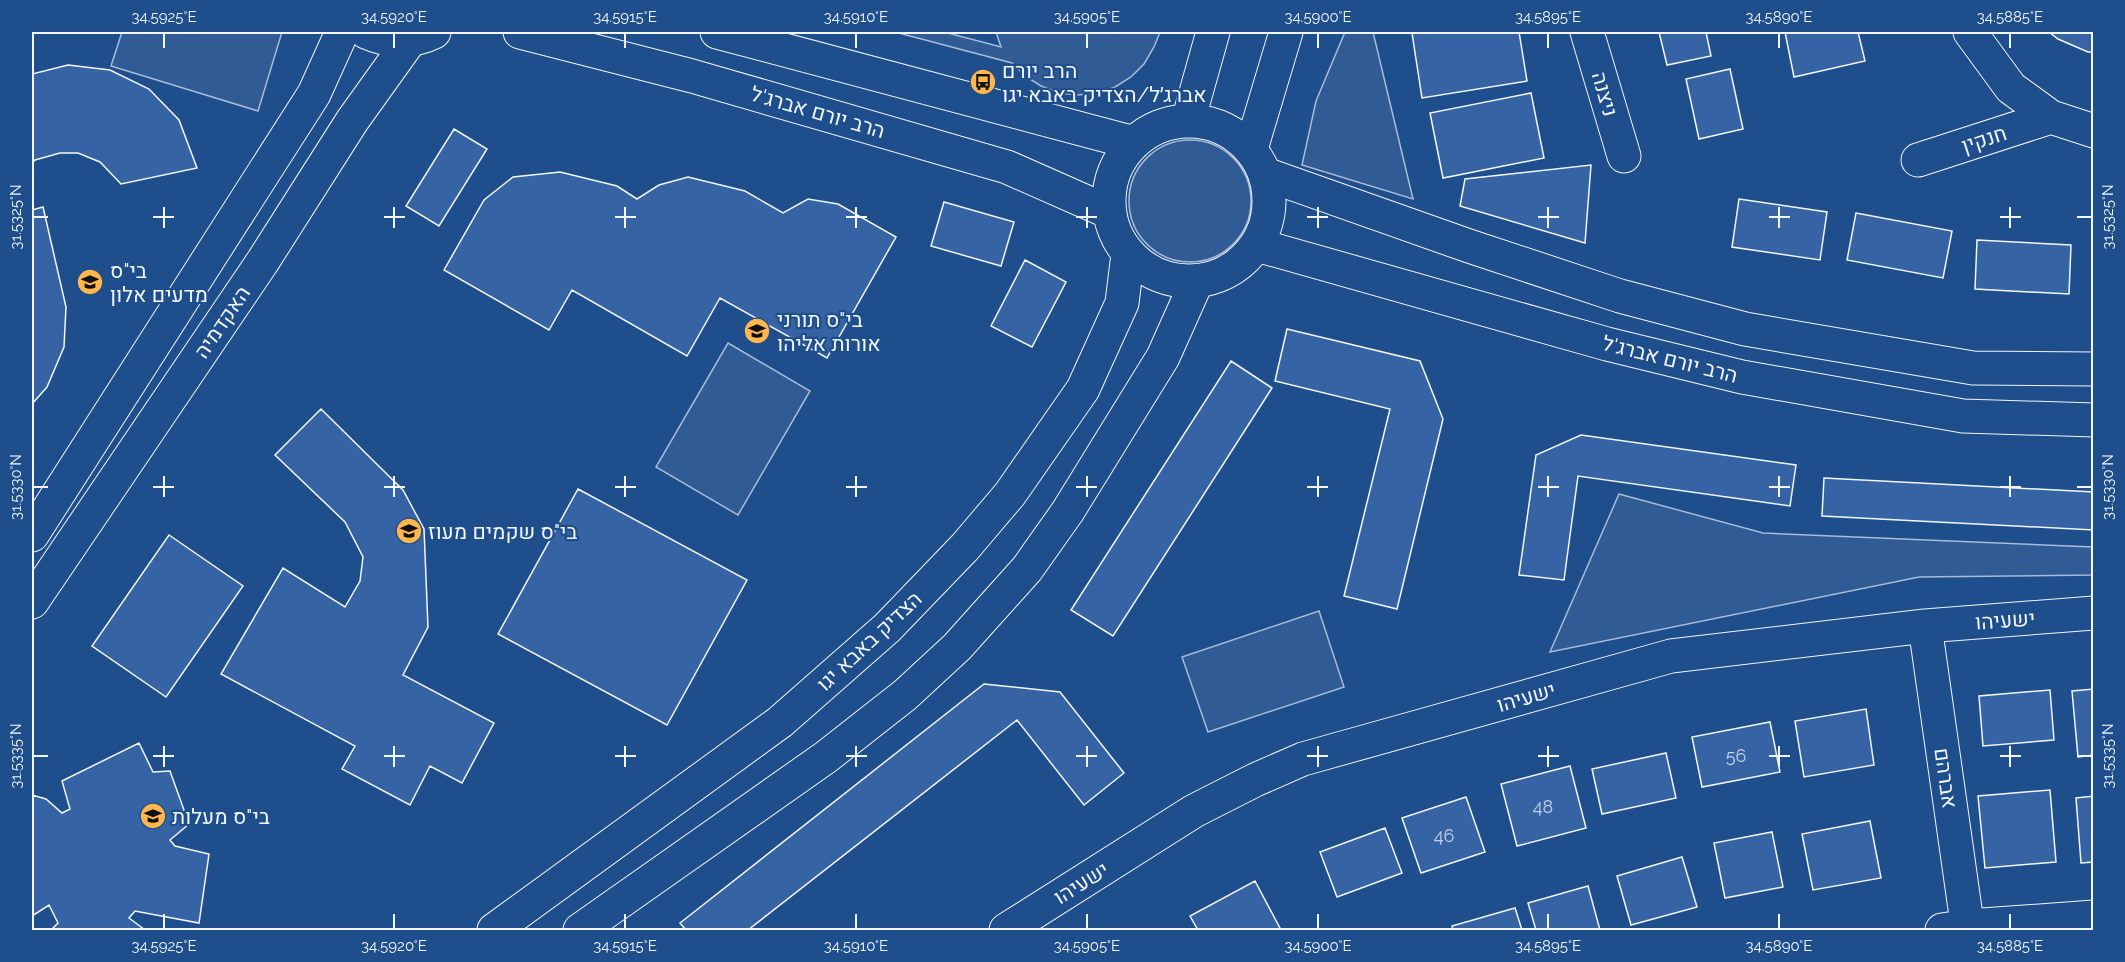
<svg xmlns="http://www.w3.org/2000/svg" width="2125" height="962" font-family="Raleway,Heebo,sans-serif">
  <rect width="100%" height="100%" fill="#1f4e8c"/>
  <!-- built -->
  <path fill="#305b95" stroke="#a8bbd7" stroke-width="1.5" d="M122,32H282L258,111L111,66Z
    M895,32H944L1001,47L996,32H1160L1154,47L1144,64L1131,77L1115,87L1097,93L1078,95L1059,93L1041,86L1025,76L1012,63Z
    M1345,32H1373L1413,199L1302,165L1316,101Z
    M1129 201a61 61 0 1 1 122 0a61 61 0 1 1-122 0Z
    M728,343L810,391L738,515L656,467Z
    M1619,494L1763,533L2093,547V575L1919,577L1550,652Z
    M1319,611L1344,687L1208,732L1182,657Z"/>
  <!-- building -->
  <path fill="#3563a3" stroke="#f2f6ff" stroke-width="1.5" d="M1424,32H1519L1527,81L1422,98L1412,33Z
    M1659,32H1706L1711,56L1667,65Z
    M1785,32H1858L1865,61L1794,77Z
    M2049,32H2094V52H2088L2058,39Z
    M68,65L110,70L149,89L179,120L197,168L121,184L100,162L78,153H60L35,160L32,163V74Z
    M1730,69L1743,129L1699,139L1686,79Z
    M1531,93L1544,158L1443,178L1430,113Z
    M454,129L487,149L439,226L406,206Z
    M1591,165L1585,243L1460,206L1465,179Z
    M560,172L617,186L637,199L659,185L688,177L745,191L783,213L808,199L838,204L896,237L827,358L720,298L687,356L572,290L549,330L444,270L484,200L513,177Z
    M1739,199L1827,212L1820,260L1732,247Z
    M944,202L1014,222L1001,266L931,246Z
    M43,207L66,307L64,347L47,387L32,404V210Z
    M1856,213L1952,231L1943,278L1847,260Z
    M1977,240L2071,245L2069,294L1975,289Z
    M1025,260L1066,282L1032,347L991,326Z
    M1287,329L1420,361L1443,419L1397,609L1344,596L1390,409L1275,381Z
    M1231,361L1272,388L1113,636L1071,610Z
    M321,409L403,490L424,529L428,627L403,675L494,723L462,783L430,766L410,805L342,769L355,746L221,674L283,568L345,607L360,581L363,557L345,522L275,455Z
    M1581,435L1796,465L1790,506L1578,476L1564,580L1519,575L1536,455Z
    M1824,478L2094,492V530L1822,516Z
    M578,489L747,580L667,725L498,634Z
    M169,535L243,586L166,697L92,646Z
    M984,684L1060,692L1124,773L1084,805L1017,720L748,930H686L680,923Z
    M2094,689V755L2078,757L2072,691Z
    M2050,690L2054,740L1983,746L1979,696Z
    M1866,709L1874,765L1804,777L1795,721Z
    M1770,722L1780,772L1702,787L1692,737Z
    M139,743L153,772L170,771L189,824L170,840L175,846L209,854L199,923L135,911L129,918L145,930H51L58,923L49,905L32,916V795L46,799L62,813L70,809L62,781Z
    M1666,753L1676,798L1602,814L1592,769Z
    M1570,766L1586,828L1517,846L1501,784Z
    M2050,790L2056,862L1985,868L1978,796Z
    M2094,796V862L2081,863L2076,798Z
    M1466,797L1485,852L1421,873L1402,818Z
    M1870,821L1881,878L1813,890L1802,834Z
    M1385,828L1402,873L1337,897L1320,852Z
    M1772,832L1783,887L1725,898L1714,843Z
    M1682,857L1697,907L1631,925L1617,876Z
    M1255,881L1281,930H1198L1190,916Z
    M1588,886L1600,930H1536L1528,903Z
    M1515,908L1522,930H1453L1452,926Z"/>
  <g fill="none" stroke-linecap="round" stroke-linejoin="round">
    <!-- minor casing -->
    <g stroke="#f2f6ff" stroke-width="35">
      <path id="minor" d="M1587,32L1624,156
        M1970,32L2011,88L2051,117L2094,131
        M1918,160L2051,117
        M1265,174L1469,246L1620,296L1745,329L1973,368L2094,369
        M1257,245L1607,344L1742,377L1963,416L2094,420
        M32,535L314,94L342,32
        M32,602L263,261L352,121L410,40
        M1925,626L1968,930
        M1006,930L1194,811L1255,780L1303,759L1671,656L1925,626L2094,613
        M1942,930L1968,926L2094,917"/>
    </g>
    <!-- major casing -->
    <g stroke="#f2f6ff" stroke-width="35">
      <path id="major" d="M366,32C388,42 412,43 434,32
        M520,32L692,76L1007,167L1109,212
        M717,32L1134,143
        M1188,121L1213,32
        M1109 201a80 80 0 1 1 160 0a80 80 0 1 1-160 0Z
        M1251,149L1286,32
        M494,930L780,722L887,628L965,547L1010,494L1083,389L1122,303L1128,254
        M580,930L826,757L905,695L957,647L1027,569L1068,511L1163,357L1197,281"/>
    </g>
    <!-- minor -->
    <use href="#minor" stroke="#1f4e8c" stroke-width="33"/>
    <!-- major -->
    <use href="#major" stroke="#1f4e8c" stroke-width="33"/>
  </g>
  <!-- ticks -->
  <path fill="none" stroke="#f2f6ff" stroke-width="2" d="M164,33V48M394,33V48M625,33V48M856,33V48M1087,33V48M1318,33V48M1548,33V48M1779,33V48M2010,33V48M164,207V228M394,207V228M625,207V228M856,207V228M1087,207V228M1318,207V228M1548,207V228M1779,207V228M2010,207V228M33,217H48M153,217H174M384,217H405M615,217H636M846,217H867M1076,217H1097M1307,217H1328M1538,217H1559M1769,217H1790M2000,217H2021M2077,217H2092M164,476V497M394,476V497M625,476V497M856,476V497M1087,476V497M1318,476V497M1548,476V497M1779,476V497M2010,476V497M33,487H48M153,487H174M384,487H405M615,487H636M846,487H867M1076,487H1097M1307,487H1328M1538,487H1559M1769,487H1790M2000,487H2021M2077,487H2092M164,746V767M394,746V767M625,746V767M856,746V767M1087,746V767M1318,746V767M1548,746V767M1779,746V767M2010,746V767M33,756H48M153,756H174M384,756H405M615,756H636M846,756H867M1076,756H1097M1307,756H1328M1538,756H1559M1769,756H1790M2000,756H2021M2077,756H2092M164,914V929M394,914V929M625,914V929M856,914V929M1087,914V929M1318,914V929M1548,914V929M1779,914V929M2010,914V929"/>
  <!-- icons -->
  <defs>
    <g id="bus-disc" transform="scale(1.35)"><circle r="9.5" fill="#ffb74d" stroke="#1f4e8c"/><path d="M-5-6H5V4H4V6H2V4H-2V6H-4V4H-5ZM-3.5-4V0h7V-4ZM-3.5 1.2v1.5H-2V1.2ZM2 1.2v1.5H3.5V1.2Z" fill="#111"/></g>
    <g id="school-disc" transform="scale(1.35)"><circle r="9.5" fill="#ffb74d" stroke="#1f4e8c"/><path d="M0-5L7-2L0 1L-7-2ZM-4 1L0 2.5L4 1V4Q0 6-4 4Z" fill="#111"/></g>
  </defs>
  <g fill-rule="evenodd">
    <use href="#bus-disc" x="983" y="82"/>
    <use href="#school-disc" x="90" y="282"/>
    <use href="#school-disc" x="757" y="331"/>
    <use href="#school-disc" x="409" y="531"/>
    <use href="#school-disc" x="153" y="816"/>
  </g>
  <g text-anchor="middle" dominant-baseline="central" stroke-width="4.5" stroke-linejoin="round" paint-order="stroke">
    <!-- number labels -->
    <g font-size="18" fill="#c3d1e8">
      <text x="1736" y="755">56</text>
      <text x="1543" y="806">48</text>
      <text x="1444" y="835">46</text>
    </g>
    <!-- poi labels -->
    <g font-size="21" fill="#f2f6ff" stroke="#1f4e8c" text-anchor="start">
      <text x="1002" y="70">הרב יורם<tspan x="1002" dy="24">אברג׳ל/הצדיק באבא יגו</tspan></text>
      <text x="110" y="270">בי"ס<tspan x="110" dy="24">מדעים אלון</tspan></text>
      <text x="777" y="319">בי"ס תורני<tspan x="777" dy="24">אורות אליהו</tspan></text>
      <text x="428" y="531">בי"ס שקמים מעוז</text>
      <text x="172" y="816">בי"ס מעלות</text>
    </g>
    <!-- street labels -->
    <g font-size="21" fill="#f2f6ff" stroke="#1f4e8c">
      <text transform="translate(1605 94) rotate(74)">ניצנה</text>
      <text transform="translate(818 112) rotate(16)">הרב יורם אברג'ל</text>
      <text transform="translate(1984 139) rotate(-18)">חנקין</text>
      <text transform="translate(222 322) rotate(-56)">האקדמיה</text>
      <text transform="translate(1670 359) rotate(14)">הרב יורם אברג'ל</text>
      <text transform="translate(2005 620) rotate(-4)">ישעיהו</text>
      <text transform="translate(869 641) rotate(-43)">הצדיק באבא יגו</text>
      <text transform="translate(1526 697) rotate(-16)">ישעיהו</text>
      <text transform="translate(1946 778) rotate(82)">אברהם</text>
      <text transform="translate(1081 883) rotate(-32)">ישעיהו</text>
    </g>
  </g>
  <!-- border -->
  <rect width="2125" height="962" fill="none" stroke="#1f4e8c" stroke-width="66"/>
  <rect x="33" y="33" width="2059" height="896" fill="none" stroke="#f2f6ff" stroke-width="2"/>
  <g font-size="15" text-anchor="middle" fill="#f2f6ff">
    <text x="164" y="22">34.5925°E</text>
    <text x="394" y="22">34.5920°E</text>
    <text x="625" y="22">34.5915°E</text>
    <text x="856" y="22">34.5910°E</text>
    <text x="1087" y="22">34.5905°E</text>
    <text x="1318" y="22">34.5900°E</text>
    <text x="1548" y="22">34.5895°E</text>
    <text x="1779" y="22">34.5890°E</text>
    <text x="2010" y="22">34.5885°E</text>
    <text transform="translate(2108 217) rotate(-90)" y="5">31.5325°N</text>
    <text transform="translate(16 217) rotate(-90)" y="5">31.5325°N</text>
    <text transform="translate(2108 487) rotate(-90)" y="5">31.5330°N</text>
    <text transform="translate(16 487) rotate(-90)" y="5">31.5330°N</text>
    <text transform="translate(2108 756) rotate(-90)" y="5">31.5335°N</text>
    <text transform="translate(16 756) rotate(-90)" y="5">31.5335°N</text>
    <text x="164" y="951">34.5925°E</text>
    <text x="394" y="951">34.5920°E</text>
    <text x="625" y="951">34.5915°E</text>
    <text x="856" y="951">34.5910°E</text>
    <text x="1087" y="951">34.5905°E</text>
    <text x="1318" y="951">34.5900°E</text>
    <text x="1548" y="951">34.5895°E</text>
    <text x="1779" y="951">34.5890°E</text>
    <text x="2010" y="951">34.5885°E</text>
  </g>
</svg>
